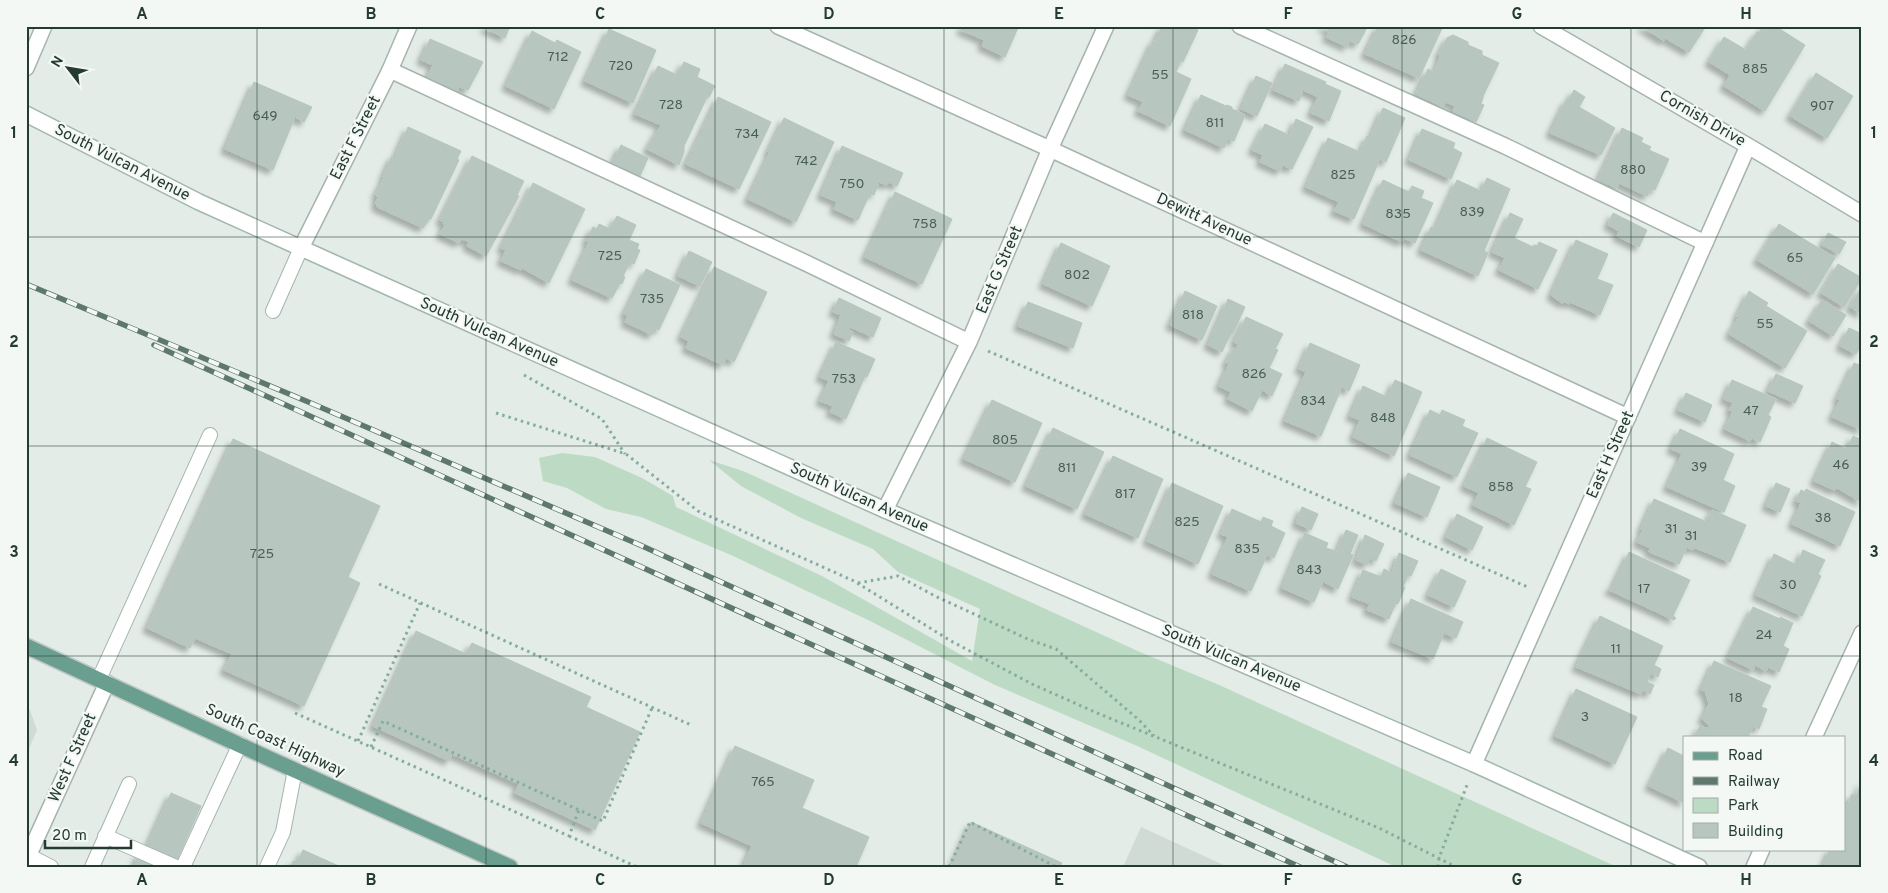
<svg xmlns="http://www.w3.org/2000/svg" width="1888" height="893" font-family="Overpass,sans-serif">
  <defs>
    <filter id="shadow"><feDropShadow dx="-4.5" dy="4.5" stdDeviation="2.5" flood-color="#0004"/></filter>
  </defs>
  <rect width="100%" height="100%" fill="#e3ece7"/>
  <!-- built -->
  <path fill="#d1dbd6" d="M26,708L30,710L37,730L26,756Z
    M1141,827L1228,867H1123Z"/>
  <!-- green -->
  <path fill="#bddbc4" d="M562,453L595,457L642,478L673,496L676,507L822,576L972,661L980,609L898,572L873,549L801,518L741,486L709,460L743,471L1140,652L1217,684L1617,867H1396L1135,745L995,685L868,620L731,555L641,517L606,509L567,488L543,481L539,458Z"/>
  <!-- building -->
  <path fill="#b8c6c0" stroke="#b6c5be" filter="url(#shadow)" d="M485,26H510L505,38L485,28Z
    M962,26H1018V28L1005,57L982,46L984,40L961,30Z
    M1162,26H1189L1198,30L1183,62L1181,60L1176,72L1191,79L1170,126L1138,111L1143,102L1128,95L1153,41H1155Z
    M1321,26H1368L1358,44L1350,41L1347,47L1326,37L1330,31Z
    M1378,26H1443L1419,78L1365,54Z
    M1641,26H1706L1689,52L1665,38L1664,41Z
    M1763,26H1775L1805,45L1765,111L1724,86L1730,75L1709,62L1724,37L1746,50L1757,32L1759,33Z
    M609,29L656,50L633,103L585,81Z
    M532,31L555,43L557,40L581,52L554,109L506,86Z
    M1453,35L1468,42V45L1482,51V55L1499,63L1484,94L1481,104L1484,105L1476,122L1453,111L1455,106L1446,102L1443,107L1416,94L1428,69L1434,72L1440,57L1439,54L1447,38Z
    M430,39L483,62L468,90L459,87L457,93L426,80L433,65L421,60Z
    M684,62L700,69L697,77L715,86L709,97H707L684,146V152L679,165L647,149L661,125L635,114L658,66L677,75Z
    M1285,64L1326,82L1325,84L1341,91L1329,121L1311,113L1318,97L1303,90L1299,101L1273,90Z
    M1816,73L1853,96L1827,138L1790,116Z
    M1256,76L1272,83L1257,116L1241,109Z
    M254,82L312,107L304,122L295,117L273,170L225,149Z
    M1574,90L1585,97L1579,107L1615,128L1601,155L1550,133L1566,100L1568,101Z
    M1201,95L1226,106L1227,105L1232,107V109L1245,115L1234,141L1228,139L1224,148L1185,130Z
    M718,97L771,122L739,189L686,164Z
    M1383,108L1405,118L1386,162L1380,159L1354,219L1334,211L1339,202L1306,187L1328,138L1360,152L1367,136L1370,138Z
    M784,118L834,142L796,222L748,199L770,152H768Z
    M1296,119L1313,127L1292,169L1283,165L1280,171L1260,162L1263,155L1252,150L1265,124L1289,135Z
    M408,127L461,151L457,159L459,160L431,219L430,218L423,228L377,207L376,202L378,198L376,194L384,178L383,177L392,156L395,157Z
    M1622,128L1643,138L1641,142L1651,147L1649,150L1669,159L1655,190L1651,189L1647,196L1619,183L1617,188L1598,180Z
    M1422,129L1455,143L1453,148L1462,153L1451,179L1409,160Z
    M621,145L648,158L640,176L612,164Z
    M842,146L903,173L897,186L889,182L887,185L879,182L874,195L870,193L858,220L834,209L837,202L821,195Z
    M472,156L524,181L517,195L519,196L486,256L467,246L469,242L462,239L459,243L440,234L445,225L443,224L444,222L440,220Z
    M1487,178L1510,189L1484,251L1488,253L1478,276L1421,250L1431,227L1435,229L1457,180L1481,191Z
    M1383,180L1409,192L1412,186L1424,191L1421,198L1433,203L1415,243L1404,238L1402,242L1363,224Z
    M533,183L585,209L549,283L522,268L521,270L501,261L506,250L501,248Z
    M895,192L952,219L922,284L865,257Z
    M1510,213L1523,219L1514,238L1533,247L1534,245L1537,246L1539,242L1557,250L1538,289L1499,270L1505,258L1492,252Z
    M1613,213L1647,230L1639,247L1617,236L1619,231L1608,225Z
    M617,216L636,225L629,240L639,244L637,249L640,250L634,264L630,262L623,276L625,277L622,284L620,283L612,298L572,280L589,242L586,241L593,227L597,229L599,224L610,229Z
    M1779,224L1835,258L1813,294L1757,260Z
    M1828,233L1846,242L1839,254L1822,245Z
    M1576,240L1608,254L1597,279L1613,285L1600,315L1570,302L1569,304L1565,302L1562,303L1551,295Z
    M1061,243L1110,266L1092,306L1043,284Z
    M689,251L712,262L700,286L678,276Z
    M1838,264L1862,278L1844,307L1821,293Z
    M714,267L767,292L734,362L726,358L723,365L686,348L689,341L681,337Z
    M646,269L680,285L659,330L655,328L652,335L625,322L628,315L624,314Z
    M1862,286V314L1850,307Z
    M1185,291L1217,306L1202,340L1170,325Z
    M1749,291L1768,303L1766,306L1807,331L1785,368L1729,334L1738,318L1737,316Z
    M839,298L881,318L873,337L850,327L849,330L853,332L849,341L834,334L841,315L833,312Z
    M1228,299L1245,307L1233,333H1231L1222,352L1208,345Z
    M1822,300L1846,315L1833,336L1809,321Z
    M1028,302L1082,323L1073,348L1018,326Z
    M1246,317L1283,334L1275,349L1278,350L1269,368L1282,374L1272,396L1262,390L1252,411L1228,399L1231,392L1219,386L1229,364L1226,363L1234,347L1236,349L1238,344L1234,342Z
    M1849,328L1862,334V344L1856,354L1840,346Z
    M836,342L875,359L867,377L865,376L846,419L830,412L833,406L820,401L829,381L820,377Z
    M1310,343L1360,365L1349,391L1342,387L1321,436L1285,421L1306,372L1299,369Z
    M1854,363L1862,366V430L1832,417L1840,400L1837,399Z
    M1776,374L1803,386L1795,403L1768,391Z
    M1395,380L1422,392L1394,456L1353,437L1360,420L1350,416L1363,386L1387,397Z
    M1732,380L1776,399L1768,415L1771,417L1760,442L1752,438L1750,441L1725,429L1733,411L1729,410L1733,403L1724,399Z
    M1686,393L1712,405L1705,422L1678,410Z
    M992,400L1042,423L1015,482L964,459Z
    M1430,410L1440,415L1442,410L1465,420L1462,426L1478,433L1457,477L1410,455Z
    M1053,428L1104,452L1077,509L1026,486Z
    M1680,429L1734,454L1723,480L1735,486L1724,512L1667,487L1682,454L1671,449Z
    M1853,436L1862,440L1861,502L1837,488L1834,490L1814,481L1832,442L1847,449Z
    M1487,438L1537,462L1525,487L1531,489L1514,525L1473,505L1479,493L1464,486Z
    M233,439L380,506L348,577L360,583L304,706L224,670L232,654L195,638L190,648L147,628Z
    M1113,456L1163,479L1138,538L1085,514Z
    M1408,473L1440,487L1427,517L1395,503Z
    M1172,483L1223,506L1198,564L1147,541Z
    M1776,483L1790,489L1780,512L1766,506Z
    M1806,489L1855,512L1840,546L1792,524L1801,503L1796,501L1801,490L1805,492Z
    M1654,499L1707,522L1712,510L1746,525L1730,562L1693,547V550L1687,547L1679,564L1649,552L1650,548L1637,542L1643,530L1641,529Z
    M1302,507L1318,514L1311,530L1296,523Z
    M1232,509L1261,522L1263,517L1273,521L1271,526L1285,533L1274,558L1267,555L1251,591L1212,574L1228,537L1221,534Z
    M1457,514L1483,527L1472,550L1446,537Z
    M1346,530L1358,535L1350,554L1353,555L1338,589L1324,582Z
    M1305,533L1328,543L1326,548L1336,551L1314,602L1282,588Z
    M1365,535L1384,544L1376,561L1370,558L1367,565L1356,560Z
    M1803,550L1825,560L1818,574L1821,576L1802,616L1756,595L1774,554L1797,565Z
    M1629,552L1690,580L1673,616L1676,618L1674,620L1609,590L1610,587L1612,588Z
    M1399,553L1418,561L1411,576L1408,575L1403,587H1405L1398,604L1396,603L1389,619L1367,610L1370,604L1352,597L1363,570L1381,577L1384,569L1392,573Z
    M1441,569L1466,581L1454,607L1428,595Z
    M1411,599L1463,622L1456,638L1444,633L1433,659L1392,642Z
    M1753,607L1780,619V617L1793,623L1783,646L1789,649L1779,672L1768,667L1766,671L1755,665L1753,670L1728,658Z
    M1600,616L1663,646L1654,665L1661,669L1658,677L1651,673L1647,682L1654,685L1650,694L1643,690L1641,694L1576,667Z
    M416,631L466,654L472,643L591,697L586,707L640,732L595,830L515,793L519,784L452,754L449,761L373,726Z
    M1714,661L1771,686L1761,707L1767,709L1759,729L1753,726L1748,737H1699L1695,735L1700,726L1708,729L1709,725L1702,719L1709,704L1705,691L1701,690Z
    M1576,689L1637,717L1615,764L1555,736Z
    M735,746L814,780L802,808L869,837L856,867H743L752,846L701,823Z
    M1668,748L1684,756V803L1649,786Z
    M1862,781V867L1823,866L1830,849H1844V805L1845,803L1848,804L1852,794L1856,796Z
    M171,793L201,806L176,862L146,849Z
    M971,822L1062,863L1060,867H951Z
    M303,850L341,867H291L293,861L297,862Z
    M139,853L170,867H134Z"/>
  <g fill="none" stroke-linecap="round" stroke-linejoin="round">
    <!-- service casing -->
    <g stroke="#a6b3ae" stroke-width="16">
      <path id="service" d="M273,311L301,248
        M99,679L210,435
        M105,836L176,867
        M26,854L51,867
        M92,867L129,784
        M183,867L240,744
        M267,867L283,832L295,770"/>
    </g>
    <!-- minor casing -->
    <g stroke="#a6b3ae" stroke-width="18">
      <path id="minor" d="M778,26L1050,149L1628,417
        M1240,26L1505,146L1705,243
        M26,68L44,26
        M390,70L806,263L969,342
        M885,510L969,342L1050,149L1106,26
        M1814,737L1862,633
        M26,861L107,683
        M1754,867L1762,849"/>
    </g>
    <!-- tertiary casing -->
    <g stroke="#a6b3ae" stroke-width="18">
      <path id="tertiary" d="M1541,26L1748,146L1862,214
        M301,248L390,70L409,26
        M1474,764L1748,146"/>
    </g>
    <!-- secondary casing -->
    <g stroke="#a2b6ae" stroke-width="18">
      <path id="secondary" d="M26,114L199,202L332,262L885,510L1474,764L1699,867"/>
    </g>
    <!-- primary casing -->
    <g stroke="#c2c8c6" stroke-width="18">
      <path id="primary" d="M26,646L270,759L510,867"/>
    </g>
    <!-- path -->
    <path stroke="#85ad9f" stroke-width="3" stroke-dasharray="2.5 4" stroke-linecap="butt" d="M988,351L1530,588
      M524,375L602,419L625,454
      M496,413L626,454L698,511L854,581L951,641L1032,684L1097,713L1379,828L1456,867
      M858,583L898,576L935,596L1030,640L1056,649L1139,720L1154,736
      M379,584L691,725
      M295,713L569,836L579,810L603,821L652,708
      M358,741L420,603
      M371,747L383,721L579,810
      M569,836L637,867
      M949,867L970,822L1056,867
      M1438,867L1439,858L1467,785"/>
    <!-- service -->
    <use href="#service" stroke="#fff" stroke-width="14"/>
    <!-- minor -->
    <use href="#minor" stroke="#fff" stroke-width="15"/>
    <!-- tertiary -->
    <use href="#tertiary" stroke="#fff" stroke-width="15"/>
    <!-- secondary -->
    <use href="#secondary" stroke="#fff" stroke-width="15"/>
    <!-- primary -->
    <use href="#primary" stroke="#6a9e8e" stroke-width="15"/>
    <!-- rail casing -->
    <g stroke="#5e776f" stroke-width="5.5">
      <path id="rail" d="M26,284L306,401L640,545L1347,867
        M154,345L1300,867"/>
    </g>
    <!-- rail -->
    <use href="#rail" stroke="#f3f8f5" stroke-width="4" stroke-dasharray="11" stroke-linecap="butt"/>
  </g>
  <!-- grid -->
  <path fill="none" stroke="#243b34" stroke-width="1" stroke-opacity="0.55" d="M257,26V867M486,26V867M715,26V867M944,26V867M1173,26V867M1402,26V867M1631,26V867M26,237H1862M26,446H1862M26,656H1862"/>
  <g text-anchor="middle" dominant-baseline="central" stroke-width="4.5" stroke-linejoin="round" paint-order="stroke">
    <!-- number labels -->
    <g font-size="14" fill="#495e57">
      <text x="1404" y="40">826</text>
      <text x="558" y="57">712</text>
      <text x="621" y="66">720</text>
      <text x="1755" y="69">885</text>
      <text x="1160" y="75">55</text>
      <text x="671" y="105">728</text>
      <text x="1822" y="106">907</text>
      <text x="265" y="116">649</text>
      <text x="1215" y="123">811</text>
      <text x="747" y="134">734</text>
      <text x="806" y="161">742</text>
      <text x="1633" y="170">880</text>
      <text x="1343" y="175">825</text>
      <text x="852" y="184">750</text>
      <text x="1472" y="212">839</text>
      <text x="1398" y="214">835</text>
      <text x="925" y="224">758</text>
      <text x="610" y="256">725</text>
      <text x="1795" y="258">65</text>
      <text x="1077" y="275">802</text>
      <text x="652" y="299">735</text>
      <text x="1193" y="315">818</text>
      <text x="1765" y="324">55</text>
      <text x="1254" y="374">826</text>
      <text x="844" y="379">753</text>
      <text x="1313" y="401">834</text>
      <text x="1751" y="411">47</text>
      <text x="1383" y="418">848</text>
      <text x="1005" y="440">805</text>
      <text x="1841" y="465">46</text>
      <text x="1699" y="467">39</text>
      <text x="1067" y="468">811</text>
      <text x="1501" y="487">858</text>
      <text x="1125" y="494">817</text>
      <text x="1823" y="518">38</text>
      <text x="1187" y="522">825</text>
      <text x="1671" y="529">31</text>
      <text x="1691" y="536">31</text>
      <text x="1247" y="549">835</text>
      <text x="262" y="554">725</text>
      <text x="1309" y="570">843</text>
      <text x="1788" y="585">30</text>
      <text x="1644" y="589">17</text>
      <text x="1764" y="635">24</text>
      <text x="1616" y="649">11</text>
      <text x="1736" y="698">18</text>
      <text x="1585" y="717">3</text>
      <text x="763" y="782">765</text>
    </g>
    <!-- street labels -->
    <g font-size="16" fill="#243b34" stroke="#f3f8f5">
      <text transform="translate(1702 119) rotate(30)">Cornish Drive</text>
      <text transform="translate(356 138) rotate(-63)">East F Street</text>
      <text transform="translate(122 163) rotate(27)">South Vulcan Avenue</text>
      <text transform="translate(1204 220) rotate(25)">Dewitt Avenue</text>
      <text transform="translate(1000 270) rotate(-67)">East G Street</text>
      <text transform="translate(489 333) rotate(24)">South Vulcan Avenue</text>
      <text transform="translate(1611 455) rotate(-66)">East H Street</text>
      <text transform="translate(859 498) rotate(24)">South Vulcan Avenue</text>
      <text transform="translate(1231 659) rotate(23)">South Vulcan Avenue</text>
      <text transform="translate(275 741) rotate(25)">South Coast Highway</text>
      <text transform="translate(73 758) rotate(-66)">West F Street</text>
    </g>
  </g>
  <!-- border -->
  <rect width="1888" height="893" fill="none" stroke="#f3f8f5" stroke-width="55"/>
  <!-- legend -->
  <rect x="1683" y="736" width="162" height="115" fill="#f3f8f5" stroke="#a0aca8"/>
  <rect x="1693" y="752" width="25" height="8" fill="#6a9e8e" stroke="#a0aca8"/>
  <text x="1728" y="760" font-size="15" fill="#243b34">Road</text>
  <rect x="1693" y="777" width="25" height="8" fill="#5e776f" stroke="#a0aca8"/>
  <text x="1728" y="786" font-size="15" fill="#243b34">Railway</text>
  <rect x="1693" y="798" width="25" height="15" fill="#bddbc4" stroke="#a0aca8"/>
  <text x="1728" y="810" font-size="15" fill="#243b34">Park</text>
  <rect x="1693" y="823" width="25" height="15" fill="#b8c6c0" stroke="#a0aca8"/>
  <text x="1728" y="836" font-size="15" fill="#243b34">Building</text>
  <!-- north arrow -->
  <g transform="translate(68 68) rotate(301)" stroke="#f3f8f5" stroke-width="4" paint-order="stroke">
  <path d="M0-4L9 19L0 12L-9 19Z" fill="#243b34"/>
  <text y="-8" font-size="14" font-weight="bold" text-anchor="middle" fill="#243b34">N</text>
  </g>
  <!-- scale -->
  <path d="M45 840v8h86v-8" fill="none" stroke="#243b34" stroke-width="2.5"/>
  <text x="52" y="840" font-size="15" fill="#243b34" stroke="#f3f8f5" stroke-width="4" paint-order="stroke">20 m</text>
  <rect x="28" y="28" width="1832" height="838" fill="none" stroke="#243b34" stroke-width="2"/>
  <g font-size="16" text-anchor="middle" font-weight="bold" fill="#243b34">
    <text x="142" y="19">A</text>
    <text x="371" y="19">B</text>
    <text x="600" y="19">C</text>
    <text x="829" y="19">D</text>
    <text x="1059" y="19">E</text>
    <text x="1288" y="19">F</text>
    <text x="1517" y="19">G</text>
    <text x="1746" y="19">H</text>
    <text x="14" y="138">1</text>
    <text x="1874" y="138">1</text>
    <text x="14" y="347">2</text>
    <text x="1874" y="347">2</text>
    <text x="14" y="557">3</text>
    <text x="1874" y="557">3</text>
    <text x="14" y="766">4</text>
    <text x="1874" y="766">4</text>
    <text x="142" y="885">A</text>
    <text x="371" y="885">B</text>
    <text x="600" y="885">C</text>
    <text x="829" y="885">D</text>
    <text x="1059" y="885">E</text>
    <text x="1288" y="885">F</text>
    <text x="1517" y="885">G</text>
    <text x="1746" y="885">H</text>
  </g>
</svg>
